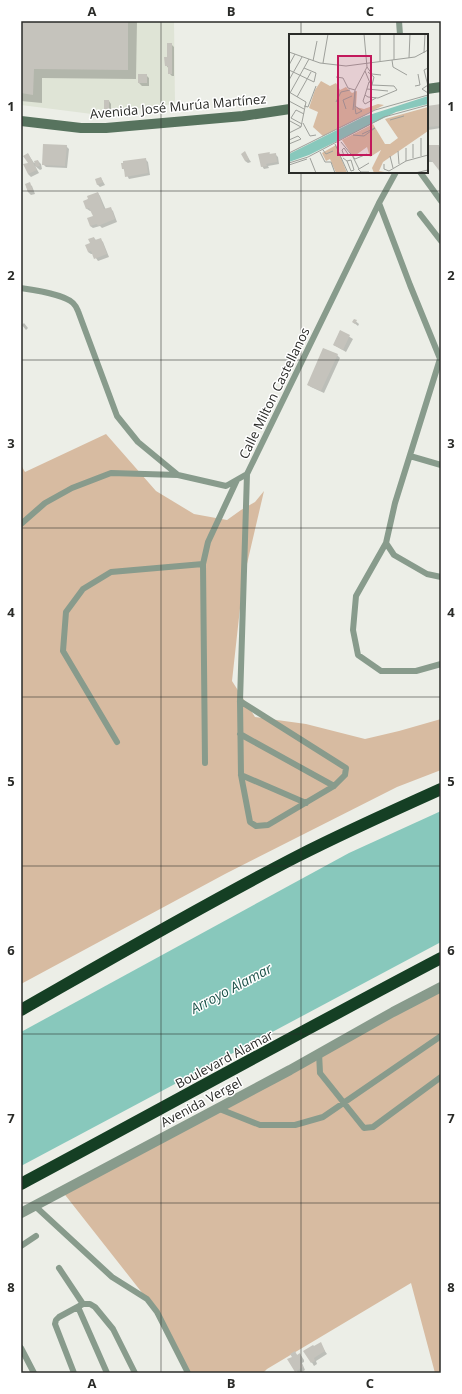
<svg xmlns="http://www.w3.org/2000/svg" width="462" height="1394" font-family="'Open Sans',sans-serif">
  <rect width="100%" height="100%" fill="#eceee7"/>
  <!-- built -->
  <path fill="#dfe4d6" d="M21,21H174L175,104L92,114L21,105Z"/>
  <!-- green -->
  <path fill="#d7bba1" d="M106,434L156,491L194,514L227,520L241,510L255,502L264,491L243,581L232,681L255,717L306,724L365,739L399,731L441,719V770L397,787L225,874L21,984V465L25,472Z
    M441,987V1373H435L411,1283L267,1369L263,1373H188L147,1299L62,1191Z"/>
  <!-- water -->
  <path fill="#88c8bc" d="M441,811V942L21,1166V1032L349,853Z"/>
  <!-- shadow -->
  <path fill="#0003" d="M21,21H137L136,79L42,78V103L21,101Z
    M171,44L174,47V76H172L169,73V69L166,65Z
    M139,75H146L149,78V86H142L139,83Z
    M109,101L111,104V111H108L105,108Z
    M441,105V128L428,130L427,107Z
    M66,146L69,149L67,168L46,167L43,164Z
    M427,146H439L441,148V171L434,162H427Z
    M245,153L251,162L248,163L245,161Z
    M269,153L271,155L275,154L278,157L279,164L268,166L269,168L264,169L262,166L259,155Z
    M28,154L34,163L38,161L41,164L42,169L40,170L35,166L39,173L31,177L28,174Z
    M145,159L148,162L150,175L129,179L123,168Z
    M101,178L105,185L100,187L97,184Z
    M29,184L32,186L35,194L31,195L28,192L26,185Z
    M98,193L100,196L106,210L110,208L113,211L117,222L102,228L100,226L93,228L90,226L94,217L92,211H90L87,209L84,202Z
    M94,238L97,241L101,240L103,242L109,257L98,261L93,254H91L88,252Z
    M354,320L359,324L358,326L353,322Z
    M24,323L28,328L26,330L22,325Z
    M340,331L353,339L346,352L334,345Z
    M337,355L340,358L324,393L311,387L308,385Z
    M320,1344L327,1354L316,1361L317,1364L314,1366L305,1351Z
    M295,1353L298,1356L300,1354L304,1360V1362L302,1363L305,1370L300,1373L296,1371L293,1357Z"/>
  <!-- building -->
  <path fill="#c5c3bc" d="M21,21H128V70L34,69L33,95L21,93Z
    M167,43H172V74H168V66H165L164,57H167Z
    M138,74H147V83H138Z
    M104,100H109V109H104Z
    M441,104V126L427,127V106Z
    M43,144L67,145L65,166L42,165Z
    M427,145H439V158L441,157V173L431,160L427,159Z
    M245,151L249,159L245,161L241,154Z
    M270,152L269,154L276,153L277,162L266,164L267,166L261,167L258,154Z
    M28,153L37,170L28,174L23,164L28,163L23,156Z
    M146,158L148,173L125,177L124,169H122L121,163H123V161Z
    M38,160L40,166L36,167L34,161Z
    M101,177L103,182L97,185L95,179Z
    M30,182L33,191L28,192L25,184Z
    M98,192L104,209L111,207L115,219L98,226L97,224L90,226L87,218L93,216L89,208L86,209L83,201L88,199L87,196Z
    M94,237L95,240L101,238L107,254L94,259L91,251L88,252L85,245L90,243L88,239Z
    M354,319L357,320L355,324L352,322Z
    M340,330L350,335L343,350L333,345Z
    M323,348L338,354L321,391L307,385Z
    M321,1342L325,1351L314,1358L315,1361L311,1363L303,1351L313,1345L314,1346Z
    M295,1351L297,1355L300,1353L302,1359L300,1360L303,1367L295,1372L287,1359L292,1357L290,1354Z"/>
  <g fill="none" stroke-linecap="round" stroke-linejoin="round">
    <!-- lane -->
    <path stroke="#889b8c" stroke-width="6" d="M399,21L400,35
      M420,172L441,201
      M379,203L410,285L441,361
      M420,214L441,241
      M21,288C34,290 64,294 73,303C75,305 77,308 78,311L117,416L138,442L178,475L226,486L247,474L379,203L396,172
      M440,359L395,503L386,543L394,555L427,574L441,577
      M410,456L441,465
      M21,524L45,503L72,488L111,473L178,475
      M386,543L356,596L353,630L358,655L381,671H416L441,664
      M240,701L346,768L345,775L334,786L268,825L256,826L250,822L241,775L240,701L247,474
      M240,734L334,786
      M117,742L63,651L66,612L83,589L111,572L203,564
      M205,763L203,564L208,542L237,480
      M241,775L306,803
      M319,1053L320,1073L364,1128L373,1127L441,1077
      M217,1108L260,1125H295L323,1117L441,1036
      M35,1206L112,1277L147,1299L157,1312L188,1373
      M21,1246L36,1236
      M59,1268L83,1304
      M78,1307L107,1373
      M21,1348L34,1373
      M74,1373L55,1324L56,1320L59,1317L83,1304H90L95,1307L113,1329L135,1373"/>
    <!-- street -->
    <path stroke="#889b8c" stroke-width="10" d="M21,1213L290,1070L393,1012L441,987"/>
    <!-- secondary -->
    <path stroke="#57735e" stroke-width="10" d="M427,89L441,87
      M21,121L81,128H106L243,116L290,109"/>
    <!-- highway -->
    <path stroke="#153f24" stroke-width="12" d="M21,1010C112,958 203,905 296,857C343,833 392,811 441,789
      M21,1184C161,1109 300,1032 441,958"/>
  </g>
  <!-- grid -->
  <path fill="none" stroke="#2a2b28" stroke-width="1" stroke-opacity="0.55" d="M161,21V1373M301,21V35M301,172V1373M21,191H441M21,360H441M21,528H441M21,697H441M21,866H441M21,1034H441M21,1203H441"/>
  <g text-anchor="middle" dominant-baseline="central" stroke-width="3" stroke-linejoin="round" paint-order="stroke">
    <!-- street labels -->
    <g font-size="13" fill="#2a2b28" stroke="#fff">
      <text transform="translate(178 106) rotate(-5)">Avenida José Murúa Martínez</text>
      <text transform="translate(274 393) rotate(-64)">Calle Milton Castellanos</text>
      <text transform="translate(224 1059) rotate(-28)">Boulevard Alamar</text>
      <text transform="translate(201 1102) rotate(-28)">Avenida Vergel</text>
    </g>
    <!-- water labels -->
    <g font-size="14" font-style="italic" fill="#1e544b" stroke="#fff">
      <text transform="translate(231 988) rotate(-28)">Arroyo Alamar</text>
    </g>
  </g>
  <!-- overview -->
  <g transform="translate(289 34)">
    <rect width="139" height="139" fill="#eceee7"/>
    <path d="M32,47L41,52L47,49L51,56L57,53L63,59L68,57L67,73L75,75L89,70L95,71L34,102L24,93L29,78L20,74L26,56ZM139,73V97L94,128L90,137L101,139H85L83,134L92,116L81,123L78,113L64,123L53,106L84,90L96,110H101L109,104L96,85ZM47,111L58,139H47L41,125L37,127L33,119Z" fill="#d7bba1"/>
    <path d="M139,62V70L107,78L20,121L0,128V120L74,83Z" fill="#88c8bc"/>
    <path fill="none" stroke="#9ea09b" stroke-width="1" d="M91,0V27M0,18L31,29L57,32L126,23L139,16M135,19L136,0M120,24L121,0M103,26L104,33L118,41M105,26V0M24,27L28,7M34,29L39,0M0,31L6,20M78,33L83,40L92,41M139,34L135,36L139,52M0,36L25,48L27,39L15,34M76,37L81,49M79,38L85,43L83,51L105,52L108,56L89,64L79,63L76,61L80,48M47,43L54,44L59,54L66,56L78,33L75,0M0,46L13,23M139,51L133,55L139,59M126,52L131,51L129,40M78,55L99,57M0,58L17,68L12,93L0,99M1,59L20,25M76,61L74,67L76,70L87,64M8,63L22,38M0,67L15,75M47,68L52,58L61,56M15,72L19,73L27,52M66,72L73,77L67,80L66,74V56M57,75L54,66L63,62M64,76L66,57M101,86L115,82M1,87L12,93M14,89L21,102L27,101M13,90L2,84L7,76L15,80M64,101L75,102L86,94L73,100M0,106L9,102L12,105L0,110M52,108L66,125L78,120M46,110L59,139M124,110V124M117,114V127M34,116L37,120L44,117M109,117L110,130M31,118L36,128H42L46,139M0,119L86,76L139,61M53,122L57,121L58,120H59L55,114L53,116L55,122M101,122L104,134M132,122V104M64,123L70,135L80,129M21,124L27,139M54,124L58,127L62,126L65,136L62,137L58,127M0,129L19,123L95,83L139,71M95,130V135L100,137L117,127L139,121M0,131L18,125M69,135L72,138H80M126,139L139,136"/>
    <path fill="#c2185b" fill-opacity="0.15" stroke="#c2185b" stroke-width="2" d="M49,22H82V121H49Z"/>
    <rect width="139" height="139" fill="none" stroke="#2a2b28" stroke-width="2"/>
  </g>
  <!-- border -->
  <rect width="462" height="1394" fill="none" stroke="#ffffff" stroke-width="44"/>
  <rect x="22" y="22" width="418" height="1350" fill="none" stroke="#2a2b28" stroke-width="1.5"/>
  <g font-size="13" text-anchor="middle" font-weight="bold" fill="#2a2b28">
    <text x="92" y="16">A</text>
    <text x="231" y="16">B</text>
    <text x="370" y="16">C</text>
    <text x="11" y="111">1</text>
    <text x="451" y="111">1</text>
    <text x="11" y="280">2</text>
    <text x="451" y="280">2</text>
    <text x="11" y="448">3</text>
    <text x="451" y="448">3</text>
    <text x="11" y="617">4</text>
    <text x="451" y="617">4</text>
    <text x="11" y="786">5</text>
    <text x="451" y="786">5</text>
    <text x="11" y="955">6</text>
    <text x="451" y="955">6</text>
    <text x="11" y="1123">7</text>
    <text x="451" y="1123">7</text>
    <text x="11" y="1292">8</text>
    <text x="451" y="1292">8</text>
    <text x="92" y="1388">A</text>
    <text x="231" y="1388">B</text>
    <text x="370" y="1388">C</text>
  </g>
</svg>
